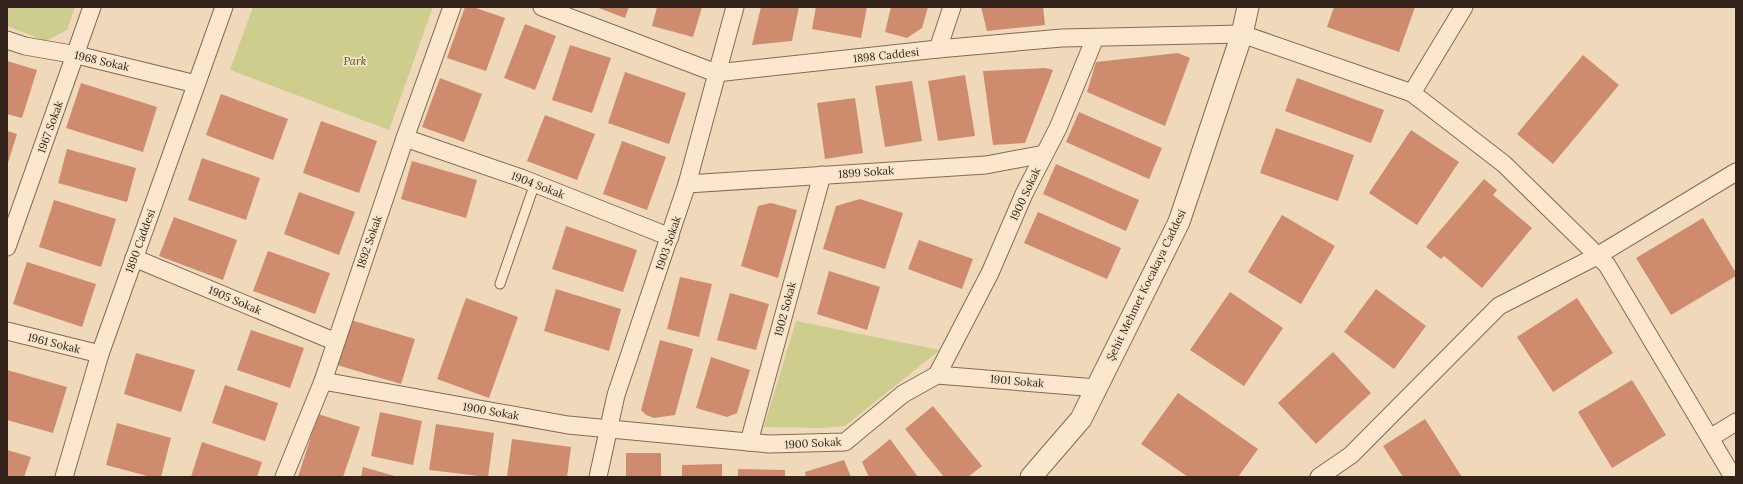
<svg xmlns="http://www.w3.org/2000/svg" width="1743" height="484" viewBox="0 0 1743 484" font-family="Lora,serif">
<rect width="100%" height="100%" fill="#efd9ba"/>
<!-- green -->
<g fill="#cdcd8e">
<path d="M 7,7 L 75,7 L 67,30 L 46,41 L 7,26 Z"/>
<path d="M 253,7 L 433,7 L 389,130 L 230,70 Z"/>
<path d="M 796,321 L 940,350 L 845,426 L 824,428 L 764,427 Z"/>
</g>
<!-- building -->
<g fill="#cf8b6e">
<path d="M 465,7 L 473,7 L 505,18 L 486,71 L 447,58 Z"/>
<path d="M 596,7 L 629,7 L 625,18 Z"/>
<path d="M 657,7 L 702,7 L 693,37 L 652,26 Z"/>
<path d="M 761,7 L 799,7 L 792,41 L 752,45 Z"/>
<path d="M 816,7 L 867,7 L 861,38 L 812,29 Z"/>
<path d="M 891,7 L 928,7 L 922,28 L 907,38 L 885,32 Z"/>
<path d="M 981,7 L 1043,7 L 1045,25 L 987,31 Z"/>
<path d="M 1334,7 L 1415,7 L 1399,52 L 1327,27 Z"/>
<path d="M 525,24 L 556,36 L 535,90 L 504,78 Z"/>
<path d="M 570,45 L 611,58 L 592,113 L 552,100 Z"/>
<path d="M 1178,53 L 1190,58 L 1165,126 L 1087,92 L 1096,62 Z"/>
<path d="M 1583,55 L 1619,85 L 1553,164 L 1517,134 Z"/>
<path d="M 7,61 L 37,70 L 22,118 L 7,114 Z"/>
<path d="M 1045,68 L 1053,70 L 1025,143 L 993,145 L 983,71 Z"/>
<path d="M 625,72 L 686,93 L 669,144 L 608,123 Z"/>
<path d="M 965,75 L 975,136 L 938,141 L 928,81 Z"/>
<path d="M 440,78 L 482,94 L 464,142 L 422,127 Z"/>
<path d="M 1297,78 L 1384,110 L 1371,143 L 1285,111 Z"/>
<path d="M 912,81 L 922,141 L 885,147 L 875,86 Z"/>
<path d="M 81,83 L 157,107 L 143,152 L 66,128 Z"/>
<path d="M 221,94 L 288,119 L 273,160 L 206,135 Z"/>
<path d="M 855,98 L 863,153 L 825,159 L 817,103 Z"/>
<path d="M 1079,112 L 1162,148 L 1149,179 L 1066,142 Z"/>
<path d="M 545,115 L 595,134 L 577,180 L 527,161 Z"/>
<path d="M 321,121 L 377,141 L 359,193 L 303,173 Z"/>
<path d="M 1276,128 L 1354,155 L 1338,201 L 1260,173 Z"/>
<path d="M 1411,130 L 1459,162 L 1417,225 L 1369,193 Z"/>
<path d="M 7,131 L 17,134 L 7,166 Z"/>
<path d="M 622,141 L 666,157 L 647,210 L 603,194 Z"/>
<path d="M 67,149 L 136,168 L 127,202 L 58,183 Z"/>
<path d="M 202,158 L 260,178 L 246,220 L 188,200 Z"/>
<path d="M 412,161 L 477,180 L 466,218 L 401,199 Z"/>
<path d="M 1056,164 L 1139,200 L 1126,231 L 1043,194 Z"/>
<path d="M 1484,179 L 1497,190 L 1493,195 L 1532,228 L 1482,288 L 1444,256 L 1441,259 L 1426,247 Z"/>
<path d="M 299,192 L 355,212 L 339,255 L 284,234 Z"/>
<path d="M 860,199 L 903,213 L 885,269 L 823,249 L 836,206 Z"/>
<path d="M 54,200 L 116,219 L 101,267 L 39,247 Z"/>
<path d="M 771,203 L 797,210 L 778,278 L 741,266 L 758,206 Z"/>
<path d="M 1038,212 L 1121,248 L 1107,279 L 1024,243 Z"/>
<path d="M 1282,215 L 1335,246 L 1301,304 L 1248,272 Z"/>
<path d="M 174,217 L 237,240 L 223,280 L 159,256 Z"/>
<path d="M 1703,218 L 1736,273 L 1736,276 L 1671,315 L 1636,258 Z"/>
<path d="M 566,226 L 637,250 L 623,292 L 552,269 Z"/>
<path d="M 919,240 L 973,259 L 962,289 L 908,269 Z"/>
<path d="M 268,251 L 330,273 L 315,314 L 253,291 Z"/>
<path d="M 27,262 L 96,284 L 82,327 L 13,304 Z"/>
<path d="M 829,271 L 880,287 L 867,330 L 817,314 Z"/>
<path d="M 680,277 L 712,284 L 699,337 L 667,329 Z"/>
<path d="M 556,289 L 621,309 L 609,351 L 544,331 Z"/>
<path d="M 1376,289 L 1426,326 L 1394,369 L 1344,332 Z"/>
<path d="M 1230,292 L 1283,328 L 1244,386 L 1190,350 Z"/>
<path d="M 730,293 L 769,304 L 756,350 L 717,340 Z"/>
<path d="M 466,298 L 518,317 L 489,398 L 437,379 Z"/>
<path d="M 1577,298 L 1613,353 L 1553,392 L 1517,337 Z"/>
<path d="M 351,320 L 415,339 L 401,384 L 337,365 Z"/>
<path d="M 251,330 L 304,348 L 290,388 L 237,370 Z"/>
<path d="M 660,340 L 693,349 L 675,415 L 654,418 L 646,415 L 641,410 Z"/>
<path d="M 1333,352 L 1371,393 L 1316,444 L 1278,403 Z"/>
<path d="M 136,353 L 195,370 L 181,412 L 124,394 Z"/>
<path d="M 711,357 L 750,370 L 737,413 L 727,417 L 696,408 Z"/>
<path d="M 7,370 L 67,387 L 53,433 L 7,420 Z"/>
<path d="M 1632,380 L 1666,435 L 1612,468 L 1578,412 Z"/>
<path d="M 225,385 L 278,403 L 265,441 L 212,423 Z"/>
<path d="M 1178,393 L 1258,449 L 1238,477 L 1188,477 L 1141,444 Z"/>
<path d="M 933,406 L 982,466 L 968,477 L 944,477 L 905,429 Z"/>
<path d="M 380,412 L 422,421 L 413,465 L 371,456 Z"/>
<path d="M 318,414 L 360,427 L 343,477 L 298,477 Z"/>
<path d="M 1425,419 L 1462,477 L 1403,477 L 1383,446 Z"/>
<path d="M 117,423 L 171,438 L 161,477 L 151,477 L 106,465 Z"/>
<path d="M 436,424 L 494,433 L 488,477 L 429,470 Z"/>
<path d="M 512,439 L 571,447 L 567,477 L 507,477 Z"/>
<path d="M 890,439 L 918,477 L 869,477 L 862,462 Z"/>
<path d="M 202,442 L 262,462 L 257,477 L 191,477 Z"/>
<path d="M 7,450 L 31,457 L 24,477 L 7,477 Z"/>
<rect x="626" y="453" width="35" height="24"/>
<path d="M 844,460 L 851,477 L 806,477 L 805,472 Z"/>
<path d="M 722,464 L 722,477 L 682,477 L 682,465 Z"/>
<path d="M 363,467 L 398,477 L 361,477 Z"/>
<path d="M 738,469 L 785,470 L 785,477 L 738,477 Z"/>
</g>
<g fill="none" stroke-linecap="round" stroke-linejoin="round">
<!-- service casing -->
<g stroke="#866954" stroke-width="11">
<path id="service" d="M 500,284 L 535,183"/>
</g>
<!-- minor casing -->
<g stroke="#866954" stroke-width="19">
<g id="minor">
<path d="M 542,7 L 716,73 L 938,49 L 1062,38 L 1242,34 L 1412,93 L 1504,164 L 1607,265 L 1733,477"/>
<path d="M 7,40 L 25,46 L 77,55 L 196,84"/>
<path d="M 938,49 L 952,7"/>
<path d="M 1412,93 L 1464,7"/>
<path d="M 405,138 L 521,178 L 670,237"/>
<path d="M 687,184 L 986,165 L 1044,154"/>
<path d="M 7,247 L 92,7"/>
<path d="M 134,258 L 336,342"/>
<path d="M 7,331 L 100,354"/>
<path d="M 937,375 L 1097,388"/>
<path d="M 323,381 L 568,425 L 769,444 L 845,442 L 903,394 L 937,375 L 990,273 L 1024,194 L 1058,128 L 1095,38"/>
<path d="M 1710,438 L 1736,422"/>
<path d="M 749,442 L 822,175"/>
<path d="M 64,477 L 100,354 L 224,7"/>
<path d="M 284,477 L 323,381 L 405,138 L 452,7"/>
<path d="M 598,477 L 616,395 L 687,184 L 735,7"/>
<path d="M 1319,477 L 1351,455 L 1499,306 L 1597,256 L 1736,172"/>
</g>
</g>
<!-- tertiary casing -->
<g stroke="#866954" stroke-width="23">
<path id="tertiary" d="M 1031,477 L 1081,419 L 1179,222 L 1242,34 L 1248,7"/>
</g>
<!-- service -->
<use href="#service" stroke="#fae7cd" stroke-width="9"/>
<!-- minor -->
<use href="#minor" stroke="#fae7cd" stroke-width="17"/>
<!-- tertiary -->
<use href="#tertiary" stroke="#fae7cd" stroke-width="21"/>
</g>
<g text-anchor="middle" stroke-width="3.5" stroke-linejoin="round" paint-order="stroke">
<!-- street labels -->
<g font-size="11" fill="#34231a" stroke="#f6e4ca">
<text transform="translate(886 55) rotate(-6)" y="4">1898 Caddesi</text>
<text transform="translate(102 61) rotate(13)" y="4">1968 Sokak</text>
<text transform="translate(50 127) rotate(-70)" y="4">1967 Sokak</text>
<text transform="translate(866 172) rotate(-4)" y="4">1899 Sokak</text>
<text transform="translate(538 185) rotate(21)" y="4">1904 Sokak</text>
<text transform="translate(1025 194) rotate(-65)" y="4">1900 Sokak</text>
<text transform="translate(140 241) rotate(-70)" y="4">1890 Caddesi</text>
<text transform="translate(369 242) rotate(-71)" y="4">1892 Sokak</text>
<text transform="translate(668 243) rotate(-71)" y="4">1903 Sokak</text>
<text transform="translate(1146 285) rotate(-64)" y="4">Şehit Mehmet Kocakaya Caddesi</text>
<text transform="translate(235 300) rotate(23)" y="4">1905 Sokak</text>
<text transform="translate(785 309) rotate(-75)" y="4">1902 Sokak</text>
<text transform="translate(54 343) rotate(14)" y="4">1961 Sokak</text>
<text transform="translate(1017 381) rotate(5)" y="4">1901 Sokak</text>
<text transform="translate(491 411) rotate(10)" y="4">1900 Sokak</text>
<text transform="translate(813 443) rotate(-3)" y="4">1900 Sokak</text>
</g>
<!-- park labels -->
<g font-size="11" font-style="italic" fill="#4b511f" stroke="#f6e4ca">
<text x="355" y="65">Park</text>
</g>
</g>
<!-- border -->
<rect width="1743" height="484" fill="none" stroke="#34231a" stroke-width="16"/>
</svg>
